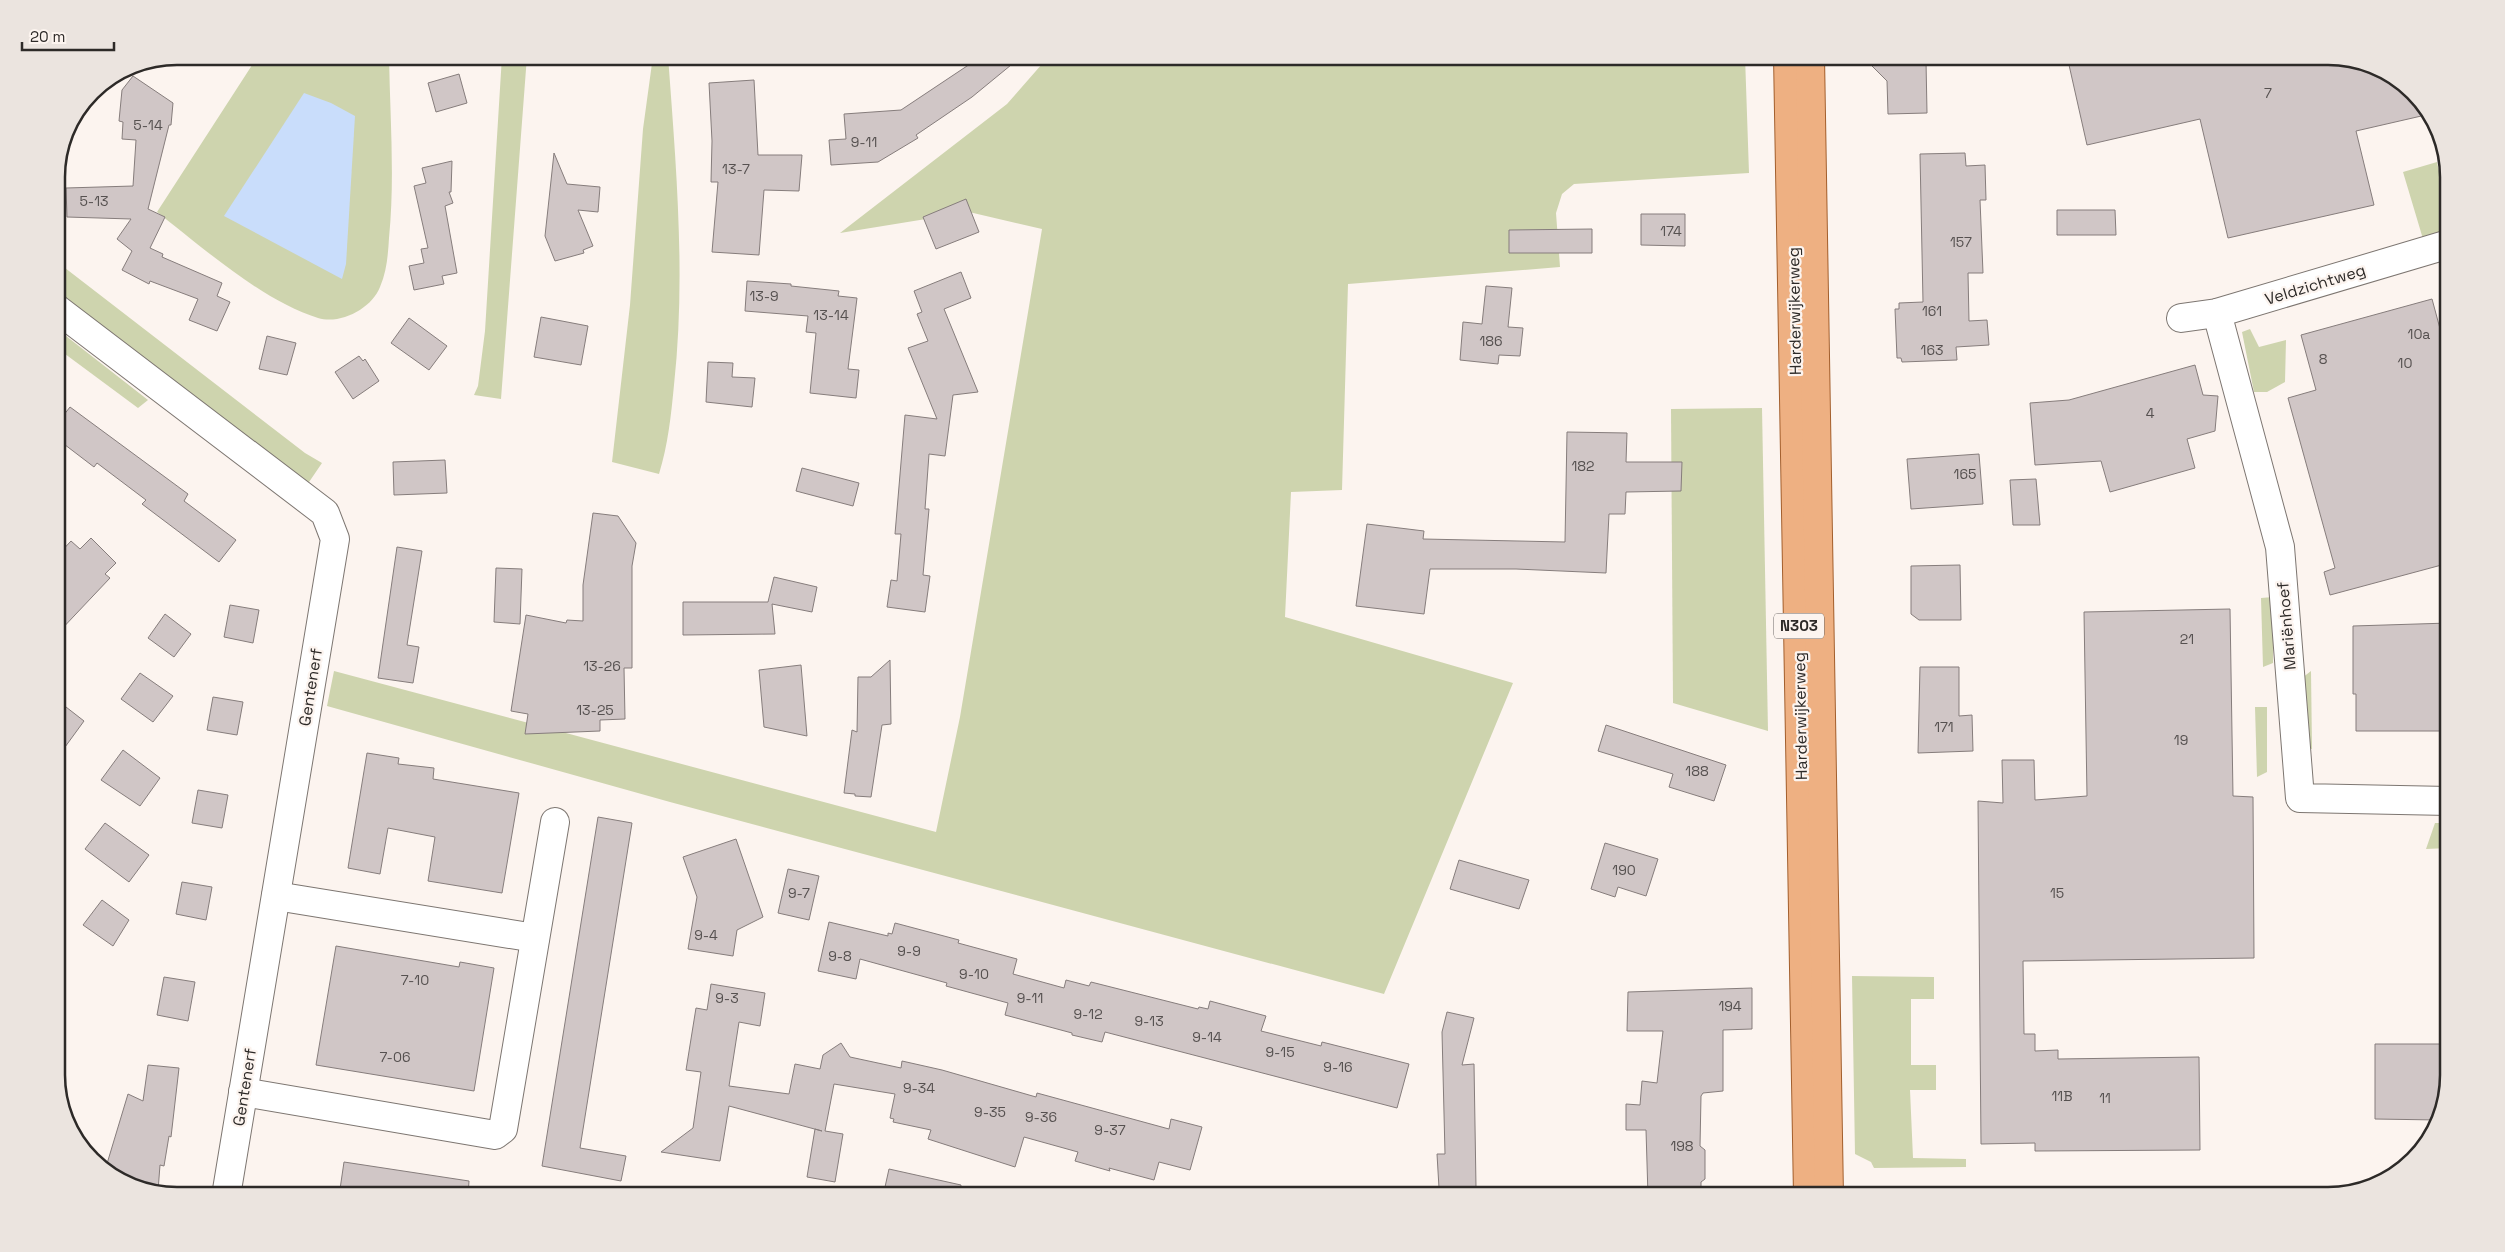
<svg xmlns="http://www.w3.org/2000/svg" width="2505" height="1252" viewBox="0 0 2505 1252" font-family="'Space Grotesk',sans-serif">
<rect width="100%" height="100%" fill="#fcf4ef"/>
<!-- green -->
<g fill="#ced4ae">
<path d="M 258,56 L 389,56 C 390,117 395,178 389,238 C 388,254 387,271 380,287 C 372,308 341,325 318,318 C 264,302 202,247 157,212 Z"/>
<path d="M 502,56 L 527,56 L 501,399 L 474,395 L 478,386 L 485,331 Z"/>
<path d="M 653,56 L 668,56 C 676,165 686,276 674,385 C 671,416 668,445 659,474 L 612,462 L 630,305 L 643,129 Z"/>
<path d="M 1049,56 L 1745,56 L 1749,173 L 1574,184 L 1562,194 L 1556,213 L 1560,267 L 1348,284 L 1342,490 L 1291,492 L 1285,617 L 1513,683 L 1384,994 L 670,802 L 327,706 L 334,671 L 936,832 L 960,717 L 1042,229 L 969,212 L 840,233 L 1007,104 Z"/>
<path d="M 2437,162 L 2443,191 L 2449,190 L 2449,232 L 2423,239 L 2403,172 Z"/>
<path d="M 56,261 L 305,453 L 322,463 L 307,485 L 57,296 Z"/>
<path d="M 57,329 L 148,400 L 138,408 L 57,348 Z"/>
<path d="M 2250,329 L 2259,347 L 2286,340 L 2285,382 L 2267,392 L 2254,392 L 2242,332 Z"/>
<path d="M 1762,408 L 1768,731 L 1673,703 L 1671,409 Z"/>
<path d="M 2273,597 L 2273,663 L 2263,667 L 2261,598 Z"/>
<path d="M 2311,671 L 2312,749 L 2303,748 L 2302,678 Z"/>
<path d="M 2255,707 L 2267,707 L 2267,772 L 2257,777 Z"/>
<path d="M 2435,823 L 2449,823 L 2449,848 L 2426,849 Z"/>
<path d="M 1852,976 L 1934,977 L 1934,999 L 1911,999 L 1911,1065 L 1936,1065 L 1936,1090 L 1910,1090 L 1913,1158 L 1966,1159 L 1966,1167 L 1874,1168 L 1871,1162 L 1855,1154 Z"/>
<path d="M 1889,1188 L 1990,1190 L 1990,1196 L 1876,1196 Z"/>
<path d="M 2063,1192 L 2114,1192 L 2119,1196 L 2063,1196 Z"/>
</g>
<!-- water -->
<path fill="#c9ddfb" d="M 304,93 L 331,103 L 355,116 L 346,264 L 342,279 L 224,216 Z"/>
<!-- building -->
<g fill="#d0c6c6" stroke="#867d7c">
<path d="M 982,56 L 1022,56 L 972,97 L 916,135 L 918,138 L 878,162 L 831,165 L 829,140 L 846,139 L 844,114 L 901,110 Z"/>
<path d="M 2067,56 L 2328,56 L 2381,69 L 2429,110 L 2430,114 L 2356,131 L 2374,205 L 2228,238 L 2200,119 L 2087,145 Z"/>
<path d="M 1926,61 L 1927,113 L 1888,114 L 1887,81 L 1868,62 Z"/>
<path d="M 459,74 L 467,103 L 436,112 L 428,83 Z"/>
<path d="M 133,76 L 173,103 L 171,125 L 169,125 L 148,209 L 165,217 L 150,248 L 163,254 L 162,257 L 222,283 L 217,296 L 230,302 L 217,331 L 189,320 L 198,299 L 150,281 L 149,284 L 122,270 L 132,251 L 117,239 L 131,219 L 67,217 L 66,188 L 133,186 L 136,140 L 122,139 L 123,122 L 119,121 L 122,90 Z"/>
<path d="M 754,80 L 758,155 L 802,155 L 799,191 L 764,190 L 759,255 L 712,252 L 718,182 L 711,182 L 712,141 L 709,83 Z"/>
<path d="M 554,153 L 567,184 L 600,187 L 598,212 L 578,210 L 593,246 L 583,250 L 584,253 L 555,261 L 545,236 Z"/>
<path d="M 1965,153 L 1966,166 L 1985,165 L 1986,200 L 1980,200 L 1983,273 L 1968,273 L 1969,321 L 1987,320 L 1989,345 L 1956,347 L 1957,360 L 1902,362 L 1901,358 L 1897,358 L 1895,309 L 1899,309 L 1899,303 L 1923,302 L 1920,154 Z"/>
<path d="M 452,161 L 451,192 L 449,192 L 453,203 L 445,206 L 457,273 L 442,276 L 444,284 L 414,290 L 409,266 L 424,263 L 421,249 L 428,248 L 414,186 L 426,183 L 422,168 Z"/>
<path d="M 966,199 L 979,232 L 936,249 L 923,217 Z"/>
<path d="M 2057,210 L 2115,210 L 2116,235 L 2057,235 Z"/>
<path d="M 1641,214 L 1685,214 L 1685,246 L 1641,245 Z"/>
<path d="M 1592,229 L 1592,253 L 1509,253 L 1509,230 Z"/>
<path d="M 961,272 L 971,298 L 944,309 L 978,392 L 953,395 L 945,456 L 929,454 L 925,509 L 929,509 L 923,575 L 930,576 L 925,612 L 887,607 L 891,580 L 897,581 L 901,534 L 895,534 L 905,415 L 937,419 L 908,348 L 928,341 L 917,314 L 922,312 L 914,291 Z"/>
<path d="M 747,281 L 791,284 L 791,286 L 839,291 L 838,296 L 857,298 L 848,369 L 859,370 L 856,398 L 810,393 L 816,333 L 806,332 L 808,316 L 745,311 Z"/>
<path d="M 1486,286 L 1512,288 L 1508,327 L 1523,328 L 1520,356 L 1499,355 L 1498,364 L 1460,360 L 1463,322 L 1482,324 Z"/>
<path d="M 2432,299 L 2449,362 L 2449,563 L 2330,595 L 2324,572 L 2335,568 L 2288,398 L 2316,390 L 2301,335 Z"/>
<path d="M 541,317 L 588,326 L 581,365 L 534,357 Z"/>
<path d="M 409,318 L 447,346 L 429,370 L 391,343 Z"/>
<path d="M 267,336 L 296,343 L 287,375 L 259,369 Z"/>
<path d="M 359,356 L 363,361 L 365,359 L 379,381 L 353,399 L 335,372 Z"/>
<path d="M 708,362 L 733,363 L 732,377 L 755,378 L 752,407 L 706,402 Z"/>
<path d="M 2195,365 L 2203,395 L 2218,396 L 2215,431 L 2187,439 L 2195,468 L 2110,492 L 2101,461 L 2035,465 L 2030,403 L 2069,400 Z"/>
<path d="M 70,407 L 188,494 L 184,501 L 236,540 L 219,562 L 142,504 L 146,500 L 97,463 L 94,467 L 56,438 L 56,425 Z"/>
<path d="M 1567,432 L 1627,433 L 1626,462 L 1682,462 L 1681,491 L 1626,492 L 1625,514 L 1609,514 L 1606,573 L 1516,569 L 1430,569 L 1424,614 L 1356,606 L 1367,524 L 1424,531 L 1423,539 L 1565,542 Z"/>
<path d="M 1979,454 L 1983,504 L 1911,509 L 1907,459 Z"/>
<path d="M 445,460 L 447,493 L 394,495 L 393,462 Z"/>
<path d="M 802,468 L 859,483 L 853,506 L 796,491 Z"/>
<path d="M 2036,479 L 2040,525 L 2013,525 L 2010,480 Z"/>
<path d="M 593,513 L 618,516 L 636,543 L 632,566 L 632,668 L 624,668 L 625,719 L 600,720 L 600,731 L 525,734 L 528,714 L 511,711 L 526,615 L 566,623 L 567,620 L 583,621 L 583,585 Z"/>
<path d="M 91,538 L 116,563 L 105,574 L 110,578 L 57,634 L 57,556 L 71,541 L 80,549 Z"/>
<path d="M 397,547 L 422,551 L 407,645 L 419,647 L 413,683 L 378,678 Z"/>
<path d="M 1960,565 L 1961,620 L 1919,620 L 1911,614 L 1911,566 Z"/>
<path d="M 496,568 L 522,569 L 520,624 L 494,622 Z"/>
<path d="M 774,577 L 817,587 L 812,612 L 772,604 L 775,634 L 683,635 L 683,602 L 768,602 Z"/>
<path d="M 230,605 L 259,610 L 253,643 L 224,637 Z"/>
<path d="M 2230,609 L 2233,796 L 2253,797 L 2254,958 L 2023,961 L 2024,1034 L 2035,1034 L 2035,1051 L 2058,1050 L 2058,1059 L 2199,1057 L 2200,1150 L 2035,1151 L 2035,1143 L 1981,1144 L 1978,801 L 2003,803 L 2002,760 L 2034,760 L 2035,800 L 2087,796 L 2084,612 Z"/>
<path d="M 165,614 L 191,634 L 174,657 L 148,638 Z"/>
<path d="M 2449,623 L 2449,731 L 2356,731 L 2356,694 L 2353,694 L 2353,626 Z"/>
<path d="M 890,660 L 891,724 L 882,725 L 871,797 L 855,796 L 855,794 L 844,793 L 852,730 L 857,732 L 858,677 L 871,677 Z"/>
<path d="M 801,665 L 807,736 L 764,727 L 759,670 Z"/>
<path d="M 1920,667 L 1959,667 L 1959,716 L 1972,715 L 1973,751 L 1918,753 Z"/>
<path d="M 140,673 L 173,696 L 153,722 L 121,699 Z"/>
<path d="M 213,697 L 243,702 L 237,735 L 207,730 Z"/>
<path d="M 57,700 L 84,721 L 57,758 Z"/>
<path d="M 1606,725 L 1726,765 L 1714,801 L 1669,787 L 1673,774 L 1598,751 Z"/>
<path d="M 123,750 L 160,778 L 140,806 L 101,780 Z"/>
<path d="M 367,753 L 399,758 L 398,764 L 434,768 L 433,779 L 519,793 L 502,893 L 428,881 L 435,837 L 388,828 L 380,874 L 348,868 Z"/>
<path d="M 198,790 L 228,795 L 222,828 L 192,823 Z"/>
<path d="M 598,817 L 632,823 L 580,1148 L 626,1156 L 621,1181 L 542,1166 Z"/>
<path d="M 105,823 L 149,855 L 129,882 L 85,849 Z"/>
<path d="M 736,839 L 763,917 L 737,930 L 733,956 L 688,949 L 697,897 L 683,857 Z"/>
<path d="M 1605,843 L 1658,859 L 1646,896 L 1618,887 L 1615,897 L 1591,889 Z"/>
<path d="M 1459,860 L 1529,880 L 1519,909 L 1450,889 Z"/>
<path d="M 788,869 L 819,876 L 809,920 L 778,913 Z"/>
<path d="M 182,882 L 212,887 L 206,920 L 176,914 Z"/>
<path d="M 102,900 L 129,920 L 113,946 L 83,925 Z"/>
<path d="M 829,922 L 888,936 L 888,933 L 892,934 L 895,923 L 959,940 L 958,943 L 1017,959 L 1013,974 L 1064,988 L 1066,980 L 1089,986 L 1091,982 L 1198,1009 L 1199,1007 L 1208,1009 L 1210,1001 L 1266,1016 L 1261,1031 L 1321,1046 L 1322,1042 L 1409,1064 L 1397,1108 L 1105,1032 L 1102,1042 L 1072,1035 L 1072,1033 L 1005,1015 L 1008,1003 L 946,986 L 947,983 L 860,959 L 856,979 L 818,971 Z"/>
<path d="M 336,946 L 459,967 L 460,962 L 494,968 L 474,1091 L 316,1065 Z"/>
<path d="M 164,977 L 195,982 L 188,1021 L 157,1015 Z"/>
<path d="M 711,984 L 765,993 L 760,1026 L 739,1022 L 729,1086 L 789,1094 L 795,1064 L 820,1069 L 823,1055 L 841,1043 L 850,1057 L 901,1068 L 902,1061 L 942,1070 L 1036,1097 L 1037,1093 L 1169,1129 L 1171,1119 L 1202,1127 L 1190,1170 L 1159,1162 L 1154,1180 L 1109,1168 L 1110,1171 L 1075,1161 L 1078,1152 L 1024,1137 L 1015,1167 L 928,1139 L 931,1130 L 893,1122 L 894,1119 L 890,1118 L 895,1094 L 834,1084 L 825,1131 L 843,1134 L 835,1182 L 807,1177 L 815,1129 L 822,1131 L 729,1106 L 720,1161 L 661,1152 L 693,1128 L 701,1072 L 686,1070 L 696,1008 L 707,1010 Z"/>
<path d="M 1752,988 L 1752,1029 L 1723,1030 L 1723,1091 L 1703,1093 L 1701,1096 L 1700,1146 L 1705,1150 L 1705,1179 L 1701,1182 L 1701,1195 L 1648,1196 L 1646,1130 L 1626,1130 L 1626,1104 L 1640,1105 L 1642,1081 L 1657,1083 L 1663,1031 L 1627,1031 L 1628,992 Z"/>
<path d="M 1447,1012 L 1474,1018 L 1462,1065 L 1474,1064 L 1476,1187 L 1439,1188 L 1437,1154 L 1445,1154 L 1442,1032 Z"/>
<path d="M 2375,1044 L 2449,1044 L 2449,1075 L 2438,1120 L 2375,1119 Z"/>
<path d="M 148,1065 L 179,1068 L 171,1137 L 169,1136 L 164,1166 L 160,1165 L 158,1191 L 124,1183 L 106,1167 L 128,1094 L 143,1101 Z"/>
<path d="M 344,1162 L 469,1181 L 468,1196 L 339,1196 Z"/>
<path d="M 889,1169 L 961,1185 L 960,1196 L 883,1196 Z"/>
</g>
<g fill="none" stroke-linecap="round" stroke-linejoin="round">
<!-- street casing -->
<g stroke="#7d7671" stroke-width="30">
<g id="street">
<path d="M 57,309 L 325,513 L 335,539 L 226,1196"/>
<path d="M 2217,313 L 2280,547 L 2300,798 L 2449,801"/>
<path d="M 2181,318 L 2217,313 L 2449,244"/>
<path d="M 276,896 L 535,938"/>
<path d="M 243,1092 L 495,1135 L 503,1129 L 555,822"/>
</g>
</g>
<!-- primary casing -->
<g stroke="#a35f2d" stroke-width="30">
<g id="primary">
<path d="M 1788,56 L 1808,1196"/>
<path d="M 1810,56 L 1829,1196"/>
</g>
</g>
<!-- street -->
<use href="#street" stroke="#fff" stroke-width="28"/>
<!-- primary -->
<use href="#primary" stroke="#eeb082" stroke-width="28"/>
</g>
<g text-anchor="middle" stroke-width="4.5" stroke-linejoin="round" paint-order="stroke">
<!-- number labels -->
<g font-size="14" fill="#565150">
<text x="2268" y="98">7</text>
<text x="148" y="130">5-14</text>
<text x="864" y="147">9-11</text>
<text x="736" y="174">13-7</text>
<text x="94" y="206">5-13</text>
<text x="1671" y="236">174</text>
<text x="1961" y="247">157</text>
<text x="764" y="301">13-9</text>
<text x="1932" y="316">161</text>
<text x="831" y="320">13-14</text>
<text x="2419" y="339">10a</text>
<text x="1491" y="346">186</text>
<text x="1932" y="355">163</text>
<text x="2323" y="364">8</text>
<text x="2405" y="368">10</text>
<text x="2150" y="418">4</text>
<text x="1583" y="471">182</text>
<text x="1965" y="479">165</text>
<text x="2187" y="644">21</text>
<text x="602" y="671">13-26</text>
<text x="595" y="715">13-25</text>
<text x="1944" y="732">171</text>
<text x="2181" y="745">19</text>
<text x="1697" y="776">188</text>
<text x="1624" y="875">190</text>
<text x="799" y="898">9-7</text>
<text x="2057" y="898">15</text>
<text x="706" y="940">9-4</text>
<text x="909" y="956">9-9</text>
<text x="840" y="961">9-8</text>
<text x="974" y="979">9-10</text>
<text x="415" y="985">7-10</text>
<text x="727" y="1003">9-3</text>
<text x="1030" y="1003">9-11</text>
<text x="1730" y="1011">194</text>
<text x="1088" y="1019">9-12</text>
<text x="1149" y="1026">9-13</text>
<text x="1207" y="1042">9-14</text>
<text x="1280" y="1057">9-15</text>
<text x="395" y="1062">7-06</text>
<text x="1338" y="1072">9-16</text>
<text x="919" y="1093">9-34</text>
<text x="2062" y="1101">11B</text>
<text x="2105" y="1103">11</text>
<text x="990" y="1117">9-35</text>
<text x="1041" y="1122">9-36</text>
<text x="1110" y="1135">9-37</text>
<text x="1682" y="1151">198</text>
</g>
<!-- shield labels -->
<rect fill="#fcf4ef" stroke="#6b6764" stroke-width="1" x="1774" y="613.5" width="50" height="25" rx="4"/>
<g font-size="15" font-weight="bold" fill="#2d2a28">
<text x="1799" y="631">N303</text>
</g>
<!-- street labels -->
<g font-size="16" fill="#2d2a28" stroke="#fcf4ef">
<text transform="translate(2315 284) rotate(-17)" y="6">Veldzichtweg</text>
<text transform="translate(1794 311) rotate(-91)" y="6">Harderwijkerweg</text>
<text transform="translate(2286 626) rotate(-95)" y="6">Mariënhoef</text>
<text transform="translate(310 687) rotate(-81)" y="6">Gentenerf</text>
<text transform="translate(1800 716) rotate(-91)" y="6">Harderwijkerweg</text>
<text transform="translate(244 1087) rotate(-81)" y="6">Gentenerf</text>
</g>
</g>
<!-- crop -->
<path d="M0 0H2505V1252H0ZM177 65H2328A112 112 0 0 1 2440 177V1075A112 112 0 0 1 2328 1187H177A112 112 0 0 1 65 1075V177A112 112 0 0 1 177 65Z" fill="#ebe4df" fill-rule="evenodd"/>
<path fill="none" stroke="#2d2a28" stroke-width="2.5" d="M177 65H2328A112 112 0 0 1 2440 177V1075A112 112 0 0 1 2328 1187H177A112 112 0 0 1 65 1075V177A112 112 0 0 1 177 65Z"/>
<!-- scale -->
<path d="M22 42v8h92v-8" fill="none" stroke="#2d2a28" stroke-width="2.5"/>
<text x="30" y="42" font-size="15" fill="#2d2a28" stroke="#fcf4ef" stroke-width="4" paint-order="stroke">20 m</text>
</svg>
